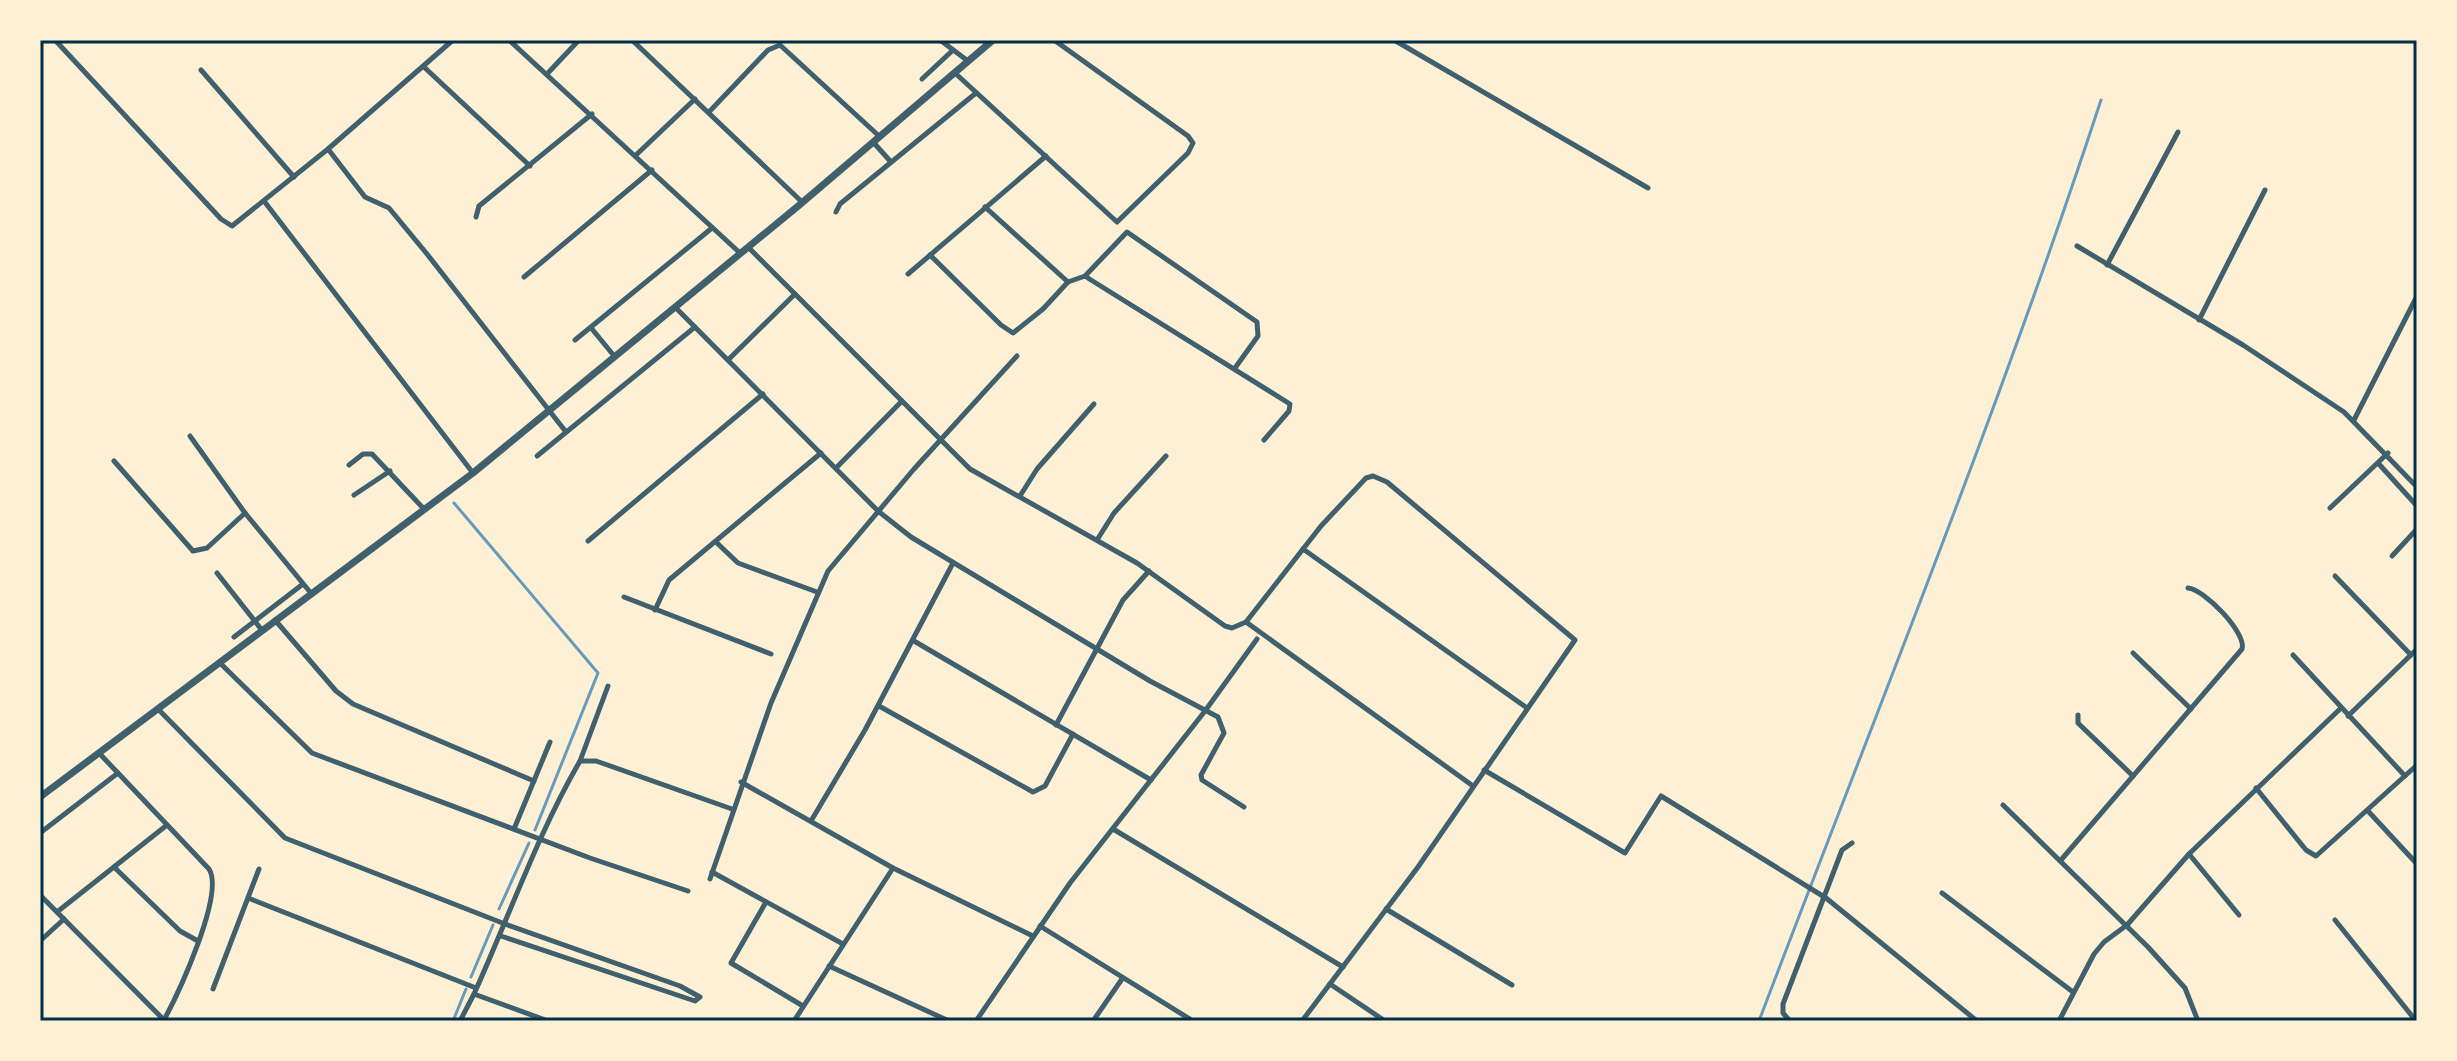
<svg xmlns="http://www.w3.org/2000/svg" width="2457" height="1061" viewBox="0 0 2457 1061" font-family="'DejaVu Sans',sans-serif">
<rect width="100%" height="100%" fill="#fdf0d5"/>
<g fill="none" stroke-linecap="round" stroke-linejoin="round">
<!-- stream -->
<g stroke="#669bbc" stroke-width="3">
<path d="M 454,503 L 598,673 L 535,830"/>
<path d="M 499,909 L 529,843"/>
<path d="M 471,977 L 493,925"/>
<path d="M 453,1021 L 466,989"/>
<path d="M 1759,1021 C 1875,715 1999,411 2101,100"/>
</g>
<!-- minor -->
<g stroke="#3f606c" stroke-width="5">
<path d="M 55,40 L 221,219 L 232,226 L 328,149 L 453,40"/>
<path d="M 509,40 L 740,253"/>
<path d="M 632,40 L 802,202"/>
<path d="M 940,40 L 968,61"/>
<path d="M 1394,40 L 1648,188"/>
<path d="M 424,67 L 530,166"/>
<path d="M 201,70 L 294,177"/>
<path d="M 955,73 L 1117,222 L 1188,153 L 1193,143 L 1188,136 L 1054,40"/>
<path d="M 547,74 L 579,40"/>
<path d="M 922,79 L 953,50"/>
<path d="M 709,112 L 768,50 L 780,45 L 879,136"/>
<path d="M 873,142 L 891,162"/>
<path d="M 328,149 L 365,197 L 389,208 L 427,254 L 566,432"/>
<path d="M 636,155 L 695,99"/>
<path d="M 264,201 L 473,473"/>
<path d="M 985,207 L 1068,282"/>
<path d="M 836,212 L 840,204 L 976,93"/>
<path d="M 476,217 L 479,206 L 592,114"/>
<path d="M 2077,246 L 2243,345 L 2344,412 L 2417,487"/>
<path d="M 748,247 L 970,469 L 1137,563 L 1225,626 L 1232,628 L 1246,622 L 1321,526 L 1366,478 L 1373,476 L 1387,482 L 1575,640 L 1418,867 L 1302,1021"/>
<path d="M 930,255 L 1001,325 L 1013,333 L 1043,309 L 1068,282"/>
<path d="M 2107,265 L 2178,132"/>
<path d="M 908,274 L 1046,156"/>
<path d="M 1085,276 L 1127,232 L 1257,322 L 1258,336 L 1235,368"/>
<path d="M 524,277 L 652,170"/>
<path d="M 1068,282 L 1085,276 L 1091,280 L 1290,404 L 1289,411 L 1264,440"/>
<path d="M 675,307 L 878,511 L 911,537 L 1150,681 L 1218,717 L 1224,733 L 1201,775 L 1202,780 L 1244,807"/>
<path d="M 2199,320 L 2265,190"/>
<path d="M 592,329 L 615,357"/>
<path d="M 575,340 L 712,228"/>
<path d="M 728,360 L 795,294"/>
<path d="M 2354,420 L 2417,296"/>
<path d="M 190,436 L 245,513 L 310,592"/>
<path d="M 537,456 L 695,327"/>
<path d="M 114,461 L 193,551 L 207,548 L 245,513"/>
<path d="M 2378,463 L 2417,506"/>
<path d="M 349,465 L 363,454 L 372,454 L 424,509"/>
<path d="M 836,468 L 902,401"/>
<path d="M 354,495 L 390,471"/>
<path d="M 1020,496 L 1037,469 L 1094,404"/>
<path d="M 2330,508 L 2388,453"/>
<path d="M 1097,540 L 1114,513 L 1166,456"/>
<path d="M 588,541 L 763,394"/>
<path d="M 716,542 L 738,563 L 817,592"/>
<path d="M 1303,549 L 1527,708"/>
<path d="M 2392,556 L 2417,529"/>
<path d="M 217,573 L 261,629"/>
<path d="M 2335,576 L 2411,655"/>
<path d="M 624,597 L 771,654"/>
<path d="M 655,610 L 669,580 L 821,453"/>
<path d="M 275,620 L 336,691 L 353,704 L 534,781"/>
<path d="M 1246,622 L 1473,786"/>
<path d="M 234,637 L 303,584"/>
<path d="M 914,641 L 1151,780"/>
<path d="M 2133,653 L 2191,709"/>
<path d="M 2293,655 L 2405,776"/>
<path d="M 219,662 L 312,753 L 590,858 L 688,891"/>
<path d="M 879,706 L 1033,792 L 1045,786 L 1073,734"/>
<path d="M 158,709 L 285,838 L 505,924 L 680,986 L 700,997 L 695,1001 L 501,936"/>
<path d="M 2078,715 L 2078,723 L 2133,776"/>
<path d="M 2348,716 L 2417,649"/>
<path d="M 1056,725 L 1123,600 L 1149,571"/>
<path d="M 99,753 L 209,869 C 225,894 178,994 164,1020"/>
<path d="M 580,761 L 608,686"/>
<path d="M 1484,770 L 1625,853 L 1661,796 L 1826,898 L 1977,1021"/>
<path d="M 741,782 L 893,868 L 1033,936"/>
<path d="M 2256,788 L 2306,850 L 2316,856 L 2417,765"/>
<path d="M 2003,805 L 2148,947 L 2185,988 L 2198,1021"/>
<path d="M 2368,811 L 2417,864"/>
<path d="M 811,821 L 865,730 L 953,563"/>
<path d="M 514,829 L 550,742"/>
<path d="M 1113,829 L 1343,967"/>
<path d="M 40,833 L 118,773"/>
<path d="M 2189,854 L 2239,915"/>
<path d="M 2061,860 L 2242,649 C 2247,633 2204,589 2188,588"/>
<path d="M 114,867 L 180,931 L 198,941"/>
<path d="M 712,872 L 843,944"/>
<path d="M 710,879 L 771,703 L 828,571 L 914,469 L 1017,356"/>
<path d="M 1942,893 L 2073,992"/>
<path d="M 40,895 L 165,1021"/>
<path d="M 248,898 L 476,988"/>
<path d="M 766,902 L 731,963 L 803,1006"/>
<path d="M 1386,909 L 1512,985"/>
<path d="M 57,912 L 167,825"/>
<path d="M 2335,920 L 2416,1021"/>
<path d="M 1040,926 L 1193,1021"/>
<path d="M 40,941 L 64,919"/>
<path d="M 829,966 L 949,1021"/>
<path d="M 1330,984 L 1385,1021"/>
<path d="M 213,989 L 259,869"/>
<path d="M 460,1021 L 474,994"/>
<path d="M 548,1021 L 474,994 C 509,917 537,835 580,761 L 596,761 L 732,809"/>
<path d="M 794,1021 L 893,868"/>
<path d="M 976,1021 L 1070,883 L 1205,711 L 1257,639"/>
<path d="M 1093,1021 L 1122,979"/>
<path d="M 1790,1021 L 1783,1013 L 1783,1004 L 1842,850 L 1852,843"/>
<path d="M 2059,1021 L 2094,954 L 2104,942 L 2127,925 L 2189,854 L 2341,708"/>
</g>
<!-- tertiary -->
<path stroke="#3f606c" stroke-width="7" d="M 40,797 L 473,473 L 797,207 L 993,40"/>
</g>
<!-- border -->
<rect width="2457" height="1061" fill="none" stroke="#fdf0d5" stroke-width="84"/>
<rect x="42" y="42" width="2373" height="977" fill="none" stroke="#003049" stroke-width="3"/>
</svg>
